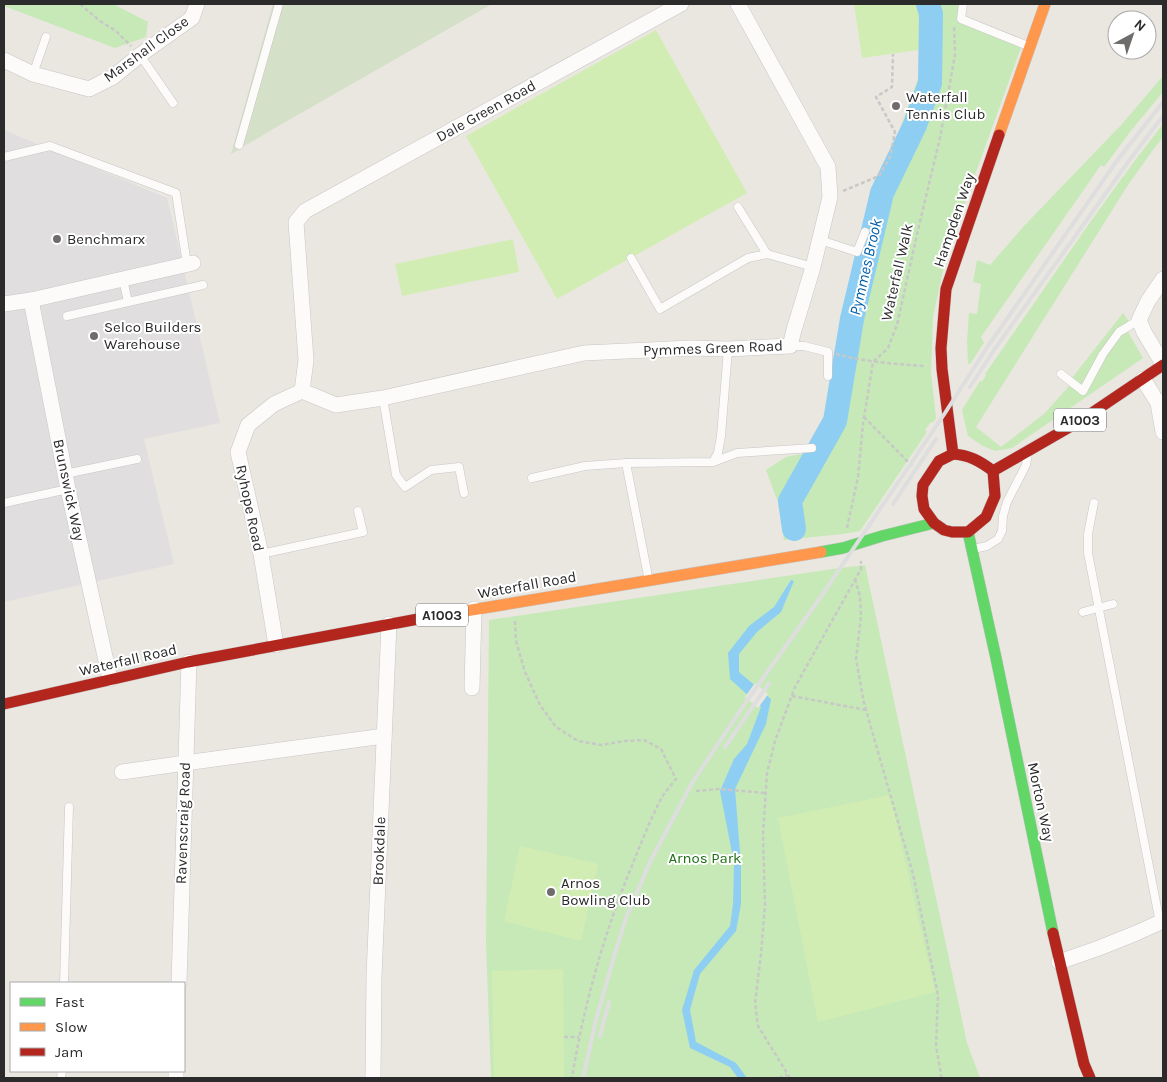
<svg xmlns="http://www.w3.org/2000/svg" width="1167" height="1082" viewBox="0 0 1167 1082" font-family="Karla,sans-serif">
<rect width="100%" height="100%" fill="#eae7e1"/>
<!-- industrial -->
<path fill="#e1dee0" d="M 4,130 L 167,198 L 220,423 L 144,439 L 174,564 L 4,602 Z"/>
<!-- green -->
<g fill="#c6e9b7">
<path d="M 4,4 L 113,4 L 148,22 L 146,37 L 115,48 L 4,6 Z"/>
<path d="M 923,4 L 960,4 L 958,21 L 1022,45 L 947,252 L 933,317 L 931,372 L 936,418 L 933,423 L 931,422 L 925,430 L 927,432 L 860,531 L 843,534 L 784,540 L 778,502 L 766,470 L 786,457 L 826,449 L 828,388 L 842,345 L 882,186 L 902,123 L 928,51 Z"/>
<path d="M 1163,76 L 1163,92 L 1130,132 L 1104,167 L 1101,165 L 981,337 L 984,343 L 970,364 L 968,363 L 967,342 L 969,313 L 977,314 L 981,284 L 973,282 L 977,260 L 990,265 L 1024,226 L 1122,124 Z"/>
<path d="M 1163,124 L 1163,137 L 1153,150 L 1128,185 L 976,427 L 1001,447 L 1044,414 L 1071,384 L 1084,394 L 1106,357 L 1122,334 L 1128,332 L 1143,358 L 1012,448 L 995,451 L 983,446 L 968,436 L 962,410 L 980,381 L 982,382 L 986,375 L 985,374 C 1044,290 1100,204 1163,124 Z"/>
<path d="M 1123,313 L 1130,323 L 1083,387 L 1072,378 Z"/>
<path d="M 865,565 L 967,1043 L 980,1078 L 491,1078 L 486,944 L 489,620 L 833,569 Z"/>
</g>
<!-- cemetery -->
<path fill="#d4e0c7" d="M 273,4 L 492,4 L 280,125 L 231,154 Z"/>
<!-- pitch -->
<g fill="#d2edb4">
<path d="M 854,4 L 919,4 L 925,49 L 862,58 Z"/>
<path d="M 656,30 L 747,193 L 557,299 L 466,136 Z"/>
<path d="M 513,239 L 519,272 L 402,296 L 395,264 Z"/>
<path d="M 890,795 L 935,992 L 818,1022 L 778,818 Z"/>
<path d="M 520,846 L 598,864 L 581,941 L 504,921 Z"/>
<path d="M 563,969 L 564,1078 L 494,1078 L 492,971 Z"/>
</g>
<!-- water -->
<path fill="#8ecef2" d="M 791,580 L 794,581 L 781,612 L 757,632 L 739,654 L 739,672 L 771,699 L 766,724 L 735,789 L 741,865 L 741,904 L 736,931 L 700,974 L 690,1010 L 696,1042 L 736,1063 L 747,1078 L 738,1078 L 730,1067 L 690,1048 L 682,1010 L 694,970 L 730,926 L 733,904 L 734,863 L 720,791 L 734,759 L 747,744 L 761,707 L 730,679 L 728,653 L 749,626 L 774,607 Z"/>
<!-- pier -->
<path fill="#eae7e1" d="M 755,683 L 768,694 L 764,700 L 758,708 L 745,697 Z"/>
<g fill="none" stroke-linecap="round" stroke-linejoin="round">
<!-- river -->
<path stroke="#8ecef2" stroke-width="24" d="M 794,529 L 790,501 L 835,421 L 852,319 L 882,193 L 915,125 L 930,83 L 931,14 L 928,4"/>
<!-- lane casing -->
<g stroke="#c7c6c6" stroke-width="9">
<g id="lane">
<path d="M 963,4 L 961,19 L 1028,46"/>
<path d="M 140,55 L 173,103"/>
<path d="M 33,74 L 46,37"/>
<path d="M 239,145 L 279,4"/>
<path d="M 4,157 L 50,146 L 176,193 L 187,264"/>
<path d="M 738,207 L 767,254"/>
<path d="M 820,240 L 857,252 L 865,232"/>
<path d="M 631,258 L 660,309 L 748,258 L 767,254 L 813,267"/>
<path d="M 123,279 L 128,302"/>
<path d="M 67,316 L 203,285"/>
<path d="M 790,346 L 804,346 L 828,352 L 828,376"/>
<path d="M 1061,374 L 1083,391 L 1103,354 L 1119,332 L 1139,320"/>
<path d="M 383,398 L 396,475 L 405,487 L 431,470 L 459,467 L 464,493"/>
<path d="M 713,462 L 737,453 L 812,448"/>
<path d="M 626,463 L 648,576"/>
<path d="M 65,474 L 137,459"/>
<path d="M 532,478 L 585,466 L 626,463 L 713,462 L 718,453 L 721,436 L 728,349"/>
<path d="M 4,503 L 68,489"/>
<path d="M 1094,503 L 1088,534 L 1088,553 L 1160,923"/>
<path d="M 973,549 L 987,546 L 998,539 L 1002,531 L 1003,516 L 1007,502 L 1026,465 L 1027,459"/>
<path d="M 261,554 L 363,532 L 358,511"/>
<path d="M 1083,612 L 1113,604"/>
<path d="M 64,983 L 69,807"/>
<path d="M 61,1078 L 62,1071"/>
</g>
</g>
<!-- street casing -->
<g stroke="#c7c6c6" stroke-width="16">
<g id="street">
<path d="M 4,60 L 33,74 L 89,89 L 113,77 L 140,55 L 192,18 L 197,4"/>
<path d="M 1163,279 L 1148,301 L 1139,320 L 1144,332 L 1163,364"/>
<path d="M 31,300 L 68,489 L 110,679"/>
<path d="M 4,304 L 31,300 L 193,263"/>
<path d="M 1143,379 L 1158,403 L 1163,432"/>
<path d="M 302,391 L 336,405 L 383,398 L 584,353 L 691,348 L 728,349 L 790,346 L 794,330 L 813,267 L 830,197 L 828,167 L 738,4"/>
<path d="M 276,645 L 261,554 L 238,452 L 248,425 L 274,404 L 302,391 L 306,360 L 296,222 L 305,211 L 681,4"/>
<path d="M 472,688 L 474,609"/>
<path d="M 122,772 L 185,763 L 384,736"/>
<path d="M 1059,962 L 1099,948 L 1134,934 L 1163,921"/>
<path d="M 179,983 L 189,662"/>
<path d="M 176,1078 L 176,1071"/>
<path d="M 373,1078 L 374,976 L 389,624"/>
</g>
</g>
<!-- fast casing -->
<g stroke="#c7c6c6" stroke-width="12">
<g id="fast">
<path d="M 968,532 L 996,658 L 1053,933"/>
<path d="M 821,552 L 843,548 L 882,536 L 934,523"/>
</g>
</g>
<!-- slow casing -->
<g stroke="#c7c6c6" stroke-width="12">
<g id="slow">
<path d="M 999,135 L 1045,4"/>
<path d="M 429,617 L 821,552"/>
</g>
</g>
<!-- jam casing -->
<g stroke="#c7c6c6" stroke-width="12">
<g id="jam">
<path d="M 953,454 L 942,369 L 941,348 L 946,289 L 999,135"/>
<path d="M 953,454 C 969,455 980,461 993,471 L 995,496 L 986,517 L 968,532 L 952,532 L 944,530 L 934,523 L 924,509 L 922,496 L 923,485 L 939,461 Z"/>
<path d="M 993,471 L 1080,421 L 1163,365"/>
<path d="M 4,704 L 188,662 L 429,617"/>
<path d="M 1053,933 L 1084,1064 L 1090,1078"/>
</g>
</g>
<!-- path -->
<g stroke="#c8c8c7" stroke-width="2.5" stroke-dasharray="4 2.5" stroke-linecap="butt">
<path d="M 80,4 L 100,21 L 116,31 L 131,46"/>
<path d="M 843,191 L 879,176 L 890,157 L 895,132 L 876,97 L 892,87 L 893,54"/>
<path d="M 836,354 C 865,362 895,364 925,366"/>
<path d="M 864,417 L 912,466"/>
<path d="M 847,528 L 858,477 L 863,424 L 873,362 L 888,348 L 897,325 L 918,230 L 940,138 L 955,55 L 954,25"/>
<path d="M 855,579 L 860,596 L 861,617 L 856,659 L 864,703 L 913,874 L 938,995 L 936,1046 L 941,1074 L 941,1078"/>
<path d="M 515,621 L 516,641 L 525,672 L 540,705 L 556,727 L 578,741 L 602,745 L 624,741 L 644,740 L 661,749 L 676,779 C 671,785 666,791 662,797 C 651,818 642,841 633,863 C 604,933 584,1004 572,1078"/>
<path d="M 792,696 L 866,710"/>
<path d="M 696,791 L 719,789 L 765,793"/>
<path d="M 564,1037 L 579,1037"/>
<path d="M 779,1078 L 787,1075"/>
<path d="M 790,1078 L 758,1026 L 755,1003 L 761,954 L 765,905 L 763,835 L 767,773 L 775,741 L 795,687 L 861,569 L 861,561"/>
</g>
<!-- lane -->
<use href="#lane" stroke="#fcfbfa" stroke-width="8"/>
<!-- street -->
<use href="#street" stroke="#fcfbfa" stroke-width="15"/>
<!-- fast -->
<use href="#fast" stroke="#63d668" stroke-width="11"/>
<!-- slow -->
<use href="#slow" stroke="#ff974d" stroke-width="11"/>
<!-- jam -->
<use href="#jam" stroke="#b3261e" stroke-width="11"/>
<!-- rail -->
<g stroke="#dededf" stroke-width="4">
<path d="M 970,387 L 994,350 L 1131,158 L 1163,116"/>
<path d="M 893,504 L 936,439"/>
<path d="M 725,747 L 769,683"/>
<path d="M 600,1036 L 609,1002"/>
<path d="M 583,1078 L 596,1020 L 613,960 L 626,918 L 650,862 L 692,783 L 746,702 L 820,598 L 945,413 L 988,346 L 1116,162 L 1163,102"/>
</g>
</g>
<!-- markers -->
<g fill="#6e6d6b" stroke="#fff" stroke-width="2">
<circle cx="896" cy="106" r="5"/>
<circle cx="57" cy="239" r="5"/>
<circle cx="94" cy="336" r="5"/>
<circle cx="551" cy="892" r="5"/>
</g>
<g text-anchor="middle" stroke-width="4" stroke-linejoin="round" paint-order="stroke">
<!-- shield labels -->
<g fill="#fff" stroke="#6b6b6b" stroke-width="1">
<rect x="1054" y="408.5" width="52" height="23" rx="4"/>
<rect x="416" y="603.5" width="52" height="23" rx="4"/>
</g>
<g font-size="14" font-weight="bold" fill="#2b2b2b">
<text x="1080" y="425">A1003</text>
<text x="442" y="620">A1003</text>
</g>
<!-- street labels -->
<g font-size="15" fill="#2b2b2b" stroke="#fff">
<text transform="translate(146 49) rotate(-36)" y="5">Marshall Close</text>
<text transform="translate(486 111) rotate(-29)" y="5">Dale Green Road</text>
<text transform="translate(954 220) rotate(-71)" y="5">Hampden Way</text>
<text transform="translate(897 272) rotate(-77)" y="5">Waterfall Walk</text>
<text transform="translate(713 348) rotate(-2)" y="5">Pymmes Green Road</text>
<text transform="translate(69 490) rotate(78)" y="5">Brunswick Way</text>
<text transform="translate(250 508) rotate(78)" y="5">Ryhope Road</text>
<text transform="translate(527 585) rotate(-10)" y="5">Waterfall Road</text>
<text transform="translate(128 660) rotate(-13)" y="5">Waterfall Road</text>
<text transform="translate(1041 802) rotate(78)" y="5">Morton Way</text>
<text transform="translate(183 823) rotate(-88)" y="5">Ravenscraig Road</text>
<text transform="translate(379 851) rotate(-88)" y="5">Brookdale</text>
</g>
<!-- poi labels -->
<g font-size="15" fill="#2b2b2b" stroke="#fff" text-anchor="start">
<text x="906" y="102">Waterfall<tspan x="906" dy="17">Tennis Club</tspan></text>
<text x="67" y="244">Benchmarx</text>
<text x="104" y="332">Selco Builders<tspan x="104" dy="17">Warehouse</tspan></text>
<text x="561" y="888">Arnos<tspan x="561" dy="17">Bowling Club</tspan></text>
</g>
<!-- park labels -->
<g font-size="15" fill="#1e7014" stroke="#fff">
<text x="705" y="863">Arnos Park</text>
</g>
<!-- water labels -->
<g font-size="16" font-style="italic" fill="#025fa9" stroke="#fff">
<text transform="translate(865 267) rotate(-77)" y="6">Pymmes Brook</text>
</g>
</g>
<!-- border -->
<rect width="1167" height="1082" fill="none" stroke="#2b2b2b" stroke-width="10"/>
<!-- legend -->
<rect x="10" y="982" width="175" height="90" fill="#ffffff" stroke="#aaaaaa"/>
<rect x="20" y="998" width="25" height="8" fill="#63d668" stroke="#aaaaaa"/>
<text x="55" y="1007" font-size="15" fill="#2b2b2b">Fast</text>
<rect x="20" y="1023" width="25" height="8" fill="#ff974d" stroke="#aaaaaa"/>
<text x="55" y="1032" font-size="15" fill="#2b2b2b">Slow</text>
<rect x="20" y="1048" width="25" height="8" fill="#b3261e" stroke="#aaaaaa"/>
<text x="55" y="1057" font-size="15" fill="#2b2b2b">Jam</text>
<!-- north arrow -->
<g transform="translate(1132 35) rotate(40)"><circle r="24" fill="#ffffff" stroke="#aaaaaa"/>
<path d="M0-4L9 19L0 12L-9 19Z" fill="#6e6d6b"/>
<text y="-8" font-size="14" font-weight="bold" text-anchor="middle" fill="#2b2b2b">N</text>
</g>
</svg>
